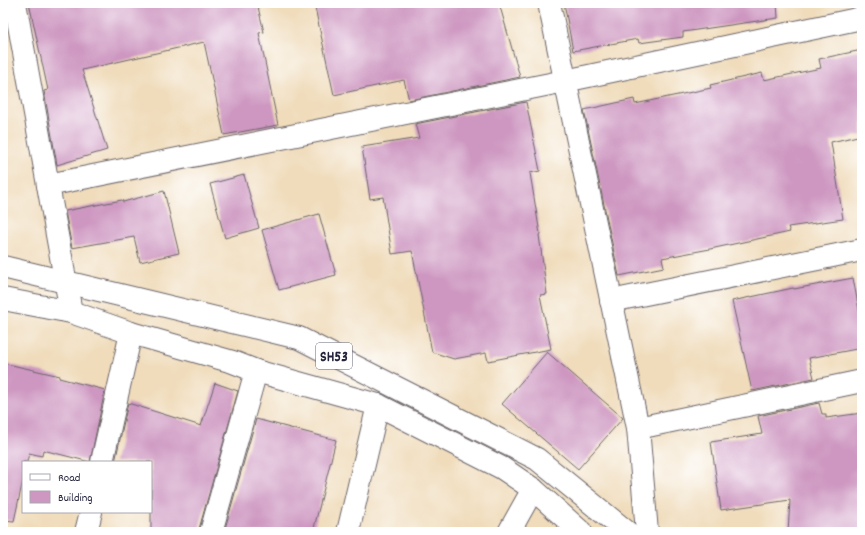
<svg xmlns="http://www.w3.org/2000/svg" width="865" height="535" viewBox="0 0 865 535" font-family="Dekko,sans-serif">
<rect width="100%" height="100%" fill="#fff"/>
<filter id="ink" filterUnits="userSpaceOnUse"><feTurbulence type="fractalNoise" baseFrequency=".025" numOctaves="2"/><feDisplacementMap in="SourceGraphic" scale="8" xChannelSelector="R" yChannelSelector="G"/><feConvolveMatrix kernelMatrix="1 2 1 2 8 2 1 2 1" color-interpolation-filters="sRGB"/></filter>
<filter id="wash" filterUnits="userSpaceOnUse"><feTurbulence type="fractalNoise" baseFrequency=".012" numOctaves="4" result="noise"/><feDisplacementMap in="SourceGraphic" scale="16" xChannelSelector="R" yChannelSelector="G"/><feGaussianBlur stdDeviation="0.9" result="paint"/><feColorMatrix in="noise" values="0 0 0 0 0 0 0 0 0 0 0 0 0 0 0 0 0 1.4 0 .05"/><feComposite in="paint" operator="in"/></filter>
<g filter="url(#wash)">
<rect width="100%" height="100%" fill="#f0dcbb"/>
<g id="blocks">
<!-- building -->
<g fill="#ce97c1">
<path d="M 29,3 L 257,3 L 264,32 L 259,33 L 278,125 L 224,135 L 204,42 L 82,70 L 107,150 L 57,165 L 44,91 L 48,90 Z"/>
<path d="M 314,3 L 499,3 L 520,77 L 409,100 L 404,80 L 334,95 Z"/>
<path d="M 564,3 L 777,3 L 778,18 L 683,32 L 683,37 L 639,43 L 638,39 L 573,51 Z"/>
<path d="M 862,50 L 862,135 L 831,142 L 843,219 L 788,227 L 790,232 L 710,249 L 662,258 L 664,267 L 619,276 L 584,110 L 634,99 L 635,104 L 711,88 L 710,85 L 762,73 L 764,80 L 821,68 L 819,59 Z"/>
<path d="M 526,102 L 540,171 L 530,173 L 540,234 L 539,235 L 547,294 L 540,295 L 551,349 L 488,361 L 486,353 L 454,359 L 432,352 L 412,251 L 392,254 L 383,197 L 370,199 L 362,147 L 419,138 L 415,124 Z"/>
<path d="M 244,175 L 259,228 L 225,238 L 210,184 Z"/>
<path d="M 164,191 L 179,253 L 140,262 L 134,237 L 72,248 L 65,211 L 122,200 L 123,202 Z"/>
<path d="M 319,214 L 336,275 L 279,290 L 262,230 Z"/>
<path d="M 853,278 L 862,326 L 862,348 L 809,358 L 814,378 L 752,391 L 732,301 L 793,288 L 794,289 Z"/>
<path d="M 547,352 L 623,418 L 578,469 L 502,404 Z"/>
<path d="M 3,363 L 60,376 L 59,378 L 105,390 L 90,462 L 43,450 L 42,456 L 29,453 L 27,462 L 23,462 L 23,480 L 14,521 L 3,520 Z"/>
<path d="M 215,383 L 238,391 L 199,529 L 199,532 L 151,532 L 151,462 L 115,462 L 128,403 L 201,426 Z"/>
<path d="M 819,403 L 822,414 L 826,414 L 826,418 L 862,413 L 862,532 L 788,532 L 790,500 L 721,510 L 711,442 L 762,434 L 758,416 Z"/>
<path d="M 256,419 L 336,440 L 313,532 L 224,532 Z"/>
</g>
</g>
</g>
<g filter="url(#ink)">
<use href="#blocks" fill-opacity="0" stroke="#6a6368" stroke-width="1"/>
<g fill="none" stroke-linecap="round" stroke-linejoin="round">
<!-- minor casing -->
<g stroke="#6a6368" stroke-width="24">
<g id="minor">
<path d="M 15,3 L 71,312"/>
<path d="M 549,3 L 638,428 L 647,532"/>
<path d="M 48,185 L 565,81 L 862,18"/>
<path d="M 611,301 L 862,250"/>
<path d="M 638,428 L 862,381"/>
<path d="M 102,462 L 131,333"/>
<path d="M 86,532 L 91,512"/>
<path d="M 211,532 L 256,371"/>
<path d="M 348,532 L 378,405"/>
<path d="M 509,532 L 533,489"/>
</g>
</g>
<!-- major casing -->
<g stroke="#6a6368" stroke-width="24">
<g id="major">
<path d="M 3,267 L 299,338 L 537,459 L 627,532"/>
<path d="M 3,299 L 71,312 L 131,333 L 233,362 L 256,371 L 378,405 L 502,468 L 533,489 L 581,532"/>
</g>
</g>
<!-- minor -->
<use href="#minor" stroke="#fff" stroke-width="22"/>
<!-- major -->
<use href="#major" stroke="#fff" stroke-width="22"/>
</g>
</g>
<g text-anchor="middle" stroke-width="3.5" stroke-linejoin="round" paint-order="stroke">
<!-- shield labels -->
<rect fill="#fff" stroke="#646476" stroke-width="1" x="316" y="343" width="36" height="26" rx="3"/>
<g font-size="15" font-weight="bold" fill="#22223b">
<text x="334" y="361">SH53</text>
</g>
</g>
<!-- margin -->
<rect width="865" height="535" fill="none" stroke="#fff" stroke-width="16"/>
<!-- legend -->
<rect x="22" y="461" width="130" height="52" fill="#ffffff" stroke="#a7a7b1"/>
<rect x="30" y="474" width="20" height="6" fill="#ffffff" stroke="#a7a7b1"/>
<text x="58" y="481" font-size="12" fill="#22223b">Road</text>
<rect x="30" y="491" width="20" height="12" fill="#ce97c1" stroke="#a7a7b1"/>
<text x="58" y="501" font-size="12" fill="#22223b">Building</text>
</svg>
